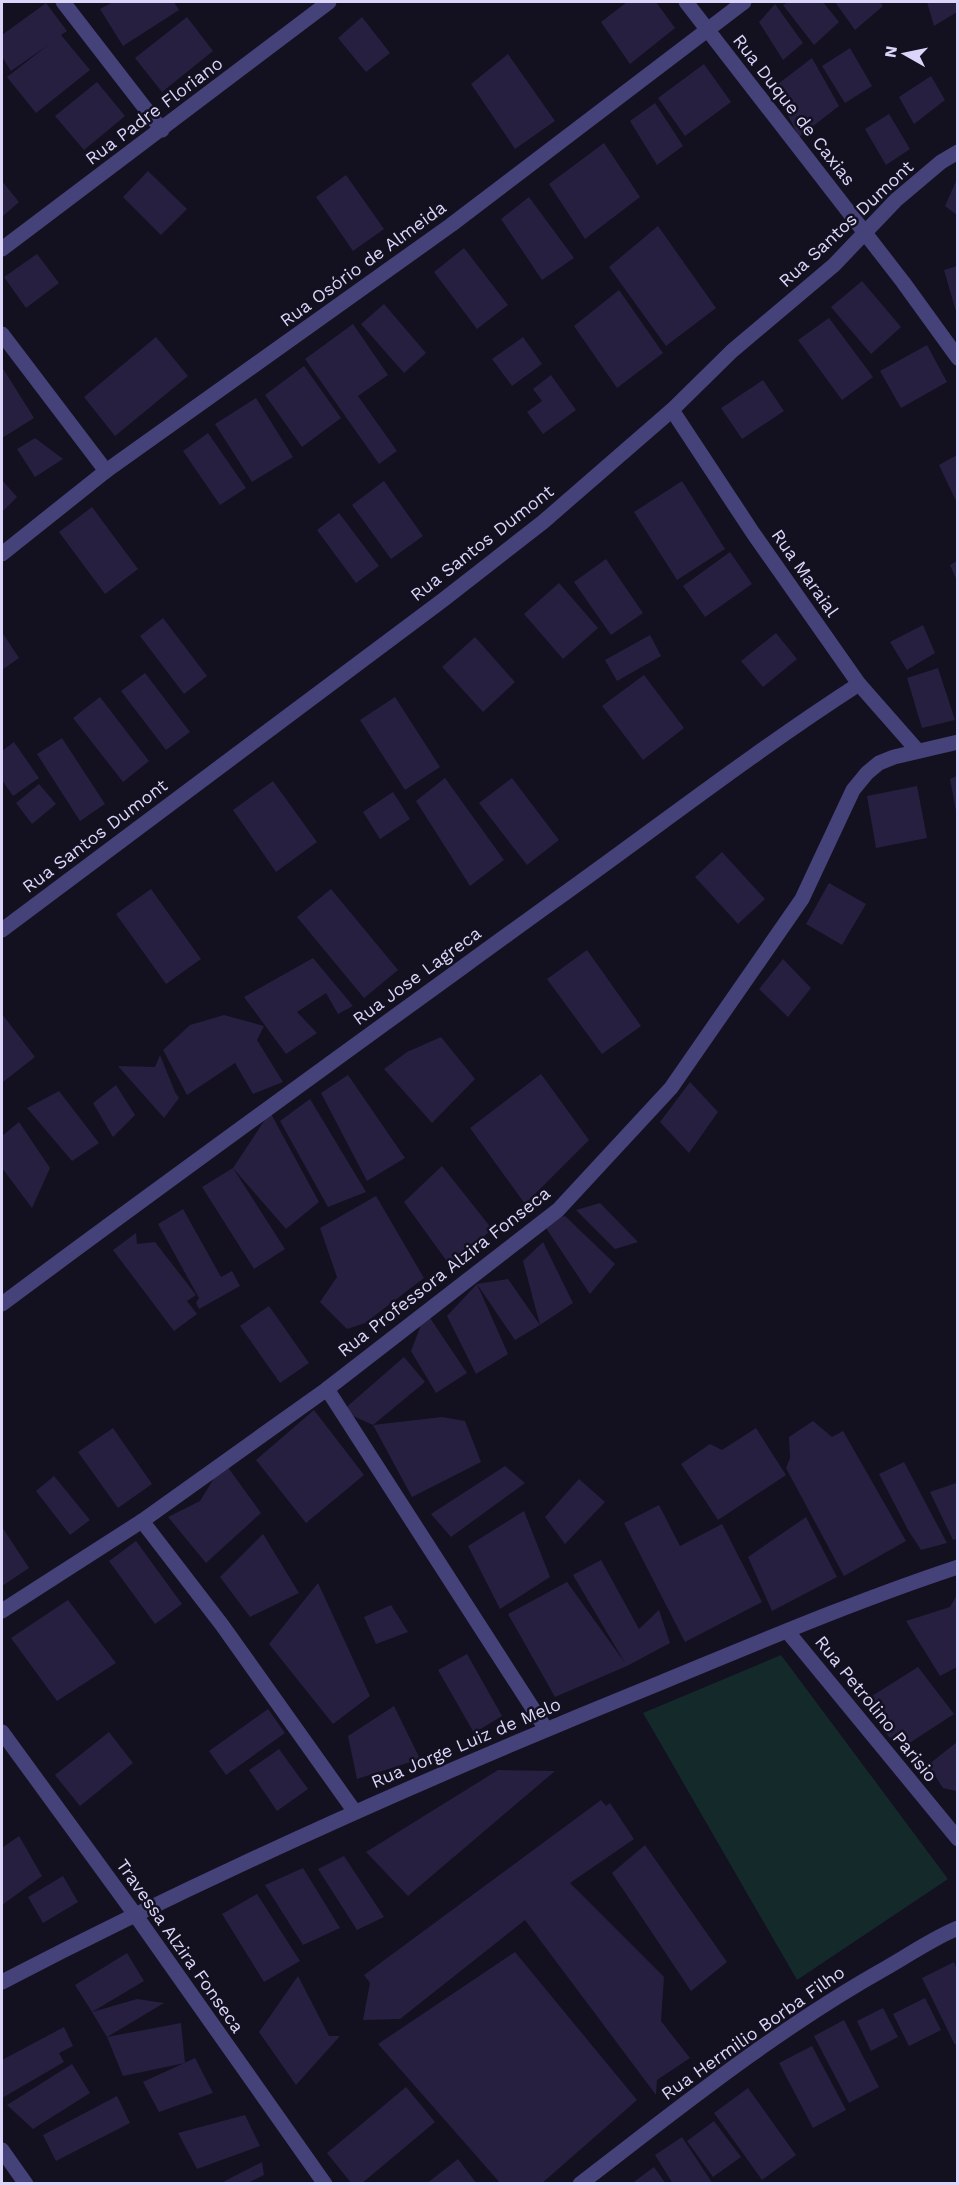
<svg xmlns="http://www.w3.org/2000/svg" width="959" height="2185" viewBox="0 0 959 2185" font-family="'Work Sans',sans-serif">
<rect width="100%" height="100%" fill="#131020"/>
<!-- green -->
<path fill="#142929" d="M 781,1655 L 948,1879 L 797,1980 L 643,1713 Z"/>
<!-- building -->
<g fill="#261f3f">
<path d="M 113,2 L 174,2 L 179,10 L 123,46 L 100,9 Z"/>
<path d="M 627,2 L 656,2 L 675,28 L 630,64 L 601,22 Z"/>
<path d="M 788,2 L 823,2 L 839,22 L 814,45 L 783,5 Z"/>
<path d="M 835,2 L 880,2 L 883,6 L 855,30 Z"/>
<path d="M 927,2 L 957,2 L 957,12 L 934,26 Z"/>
<path d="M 46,3 L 67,31 L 61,35 L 90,70 L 36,113 L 7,77 L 48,45 L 11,71 L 2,57 L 2,35 Z"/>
<path d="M 775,4 L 803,43 L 783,60 L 759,22 Z"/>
<path d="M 187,17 L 213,51 L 162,92 L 135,58 Z"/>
<path d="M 362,17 L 390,53 L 366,72 L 338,38 Z"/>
<path d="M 850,48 L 872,86 L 845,103 L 822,66 Z"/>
<path d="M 508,54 L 555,121 L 515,149 L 471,84 Z"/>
<path d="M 812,58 L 839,106 L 799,137 L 774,87 Z"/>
<path d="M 704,64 L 731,102 L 685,136 L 658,98 Z"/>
<path d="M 931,76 L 945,100 L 914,124 L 899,97 Z"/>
<path d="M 97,82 L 125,116 L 84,150 L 55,116 Z"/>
<path d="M 655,103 L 683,146 L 657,165 L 630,121 Z"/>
<path d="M 889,114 L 910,149 L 886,165 L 865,129 Z"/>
<path d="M 604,143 L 640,197 L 585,239 L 549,184 Z"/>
<path d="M 148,171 L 187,209 L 161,235 L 123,197 Z"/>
<path d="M 346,175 L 384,229 L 353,251 L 316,197 Z"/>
<path d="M 957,179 L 957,215 L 945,206 Z"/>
<path d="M 2,181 L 19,202 L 2,217 Z"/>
<path d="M 529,197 L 574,258 L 542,280 L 501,219 Z"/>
<path d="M 658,226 L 716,308 L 666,346 L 609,267 Z"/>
<path d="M 464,248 L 508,305 L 477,329 L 434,272 Z"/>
<path d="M 37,254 L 59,283 L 26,308 L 4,277 Z"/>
<path d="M 957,266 L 957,315 L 944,270 Z"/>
<path d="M 862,281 L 901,327 L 871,354 L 831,307 Z"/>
<path d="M 619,290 L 663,353 L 617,388 L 574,326 Z"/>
<path d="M 384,304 L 426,353 L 404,373 L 361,324 Z"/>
<path d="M 829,318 L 873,377 L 842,400 L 798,340 Z"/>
<path d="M 353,324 L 388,375 L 358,396 L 397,451 L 379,464 L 305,359 Z"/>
<path d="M 156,337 L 188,376 L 115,436 L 84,397 Z"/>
<path d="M 523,337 L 542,364 L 512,386 L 492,359 Z"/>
<path d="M 927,345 L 947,382 L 901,408 L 880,371 Z"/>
<path d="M 304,366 L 341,418 L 302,447 L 265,395 Z"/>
<path d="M 2,367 L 34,418 L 2,438 Z"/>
<path d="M 551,375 L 576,410 L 543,434 L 527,412 L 542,401 L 533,389 Z"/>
<path d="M 763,380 L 784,411 L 742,439 L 721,408 Z"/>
<path d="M 256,398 L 293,457 L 252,482 L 215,424 Z"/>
<path d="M 208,433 L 246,488 L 220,505 L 183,451 Z"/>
<path d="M 35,438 L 63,459 L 35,477 L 17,449 Z"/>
<path d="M 957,455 L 957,503 L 939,465 Z"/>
<path d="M 2,480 L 17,497 L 2,512 Z"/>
<path d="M 384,481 L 423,536 L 391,559 L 352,505 Z"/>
<path d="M 682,481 L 725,549 L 677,580 L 634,512 Z"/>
<path d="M 92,507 L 138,569 L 105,594 L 59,532 Z"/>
<path d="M 339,513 L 379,566 L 356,583 L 317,530 Z"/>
<path d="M 730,552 L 752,584 L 705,617 L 683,586 Z"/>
<path d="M 606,559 L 643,613 L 611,635 L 574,582 Z"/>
<path d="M 957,561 L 957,581 L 950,565 Z"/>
<path d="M 559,583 L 598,628 L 563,659 L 524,614 Z"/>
<path d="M 163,618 L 207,676 L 184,694 L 140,636 Z"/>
<path d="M 923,625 L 935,653 L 907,670 L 890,642 Z"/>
<path d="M 2,632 L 19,658 L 2,670 Z"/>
<path d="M 776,633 L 797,659 L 763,687 L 741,661 Z"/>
<path d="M 650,635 L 661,656 L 617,681 L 605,660 Z"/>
<path d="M 475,637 L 515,682 L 483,712 L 442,667 Z"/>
<path d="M 938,668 L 955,720 L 922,728 L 907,678 Z"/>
<path d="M 145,673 L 190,732 L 166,750 L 121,691 Z"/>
<path d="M 644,675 L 684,728 L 643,760 L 602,706 Z"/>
<path d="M 100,697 L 149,761 L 123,782 L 73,718 Z"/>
<path d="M 395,697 L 440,767 L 405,790 L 360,720 Z"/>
<path d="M 62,738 L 105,804 L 80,821 L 37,754 Z"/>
<path d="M 14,742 L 39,778 L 13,796 L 2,780 L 2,751 Z"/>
<path d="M 957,776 L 957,811 L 956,811 L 950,779 Z"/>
<path d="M 445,778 L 504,860 L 470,886 L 416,801 Z"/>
<path d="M 512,778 L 559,840 L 527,865 L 479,803 Z"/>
<path d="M 273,781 L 317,842 L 276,872 L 233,810 Z"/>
<path d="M 39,784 L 56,804 L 32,824 L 16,803 Z"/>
<path d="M 917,786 L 927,838 L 876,848 L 867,796 Z"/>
<path d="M 393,792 L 410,819 L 380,839 L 363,812 Z"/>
<path d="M 722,852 L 765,899 L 738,924 L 695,877 Z"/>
<path d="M 829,883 L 866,904 L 842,945 L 806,924 Z"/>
<path d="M 151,889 L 201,959 L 166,984 L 116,914 Z"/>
<path d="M 331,889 L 398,970 L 364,998 L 297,917 Z"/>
<path d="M 587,950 L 641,1026 L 602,1054 L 547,979 Z"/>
<path d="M 313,958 L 353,1006 L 338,1014 L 326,993 L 297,1012 L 317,1033 L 286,1054 L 244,997 Z"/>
<path d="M 783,959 L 811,988 L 788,1017 L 759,989 Z"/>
<path d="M 2,1014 L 35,1057 L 3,1082 L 2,1080 Z"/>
<path d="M 224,1015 L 264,1026 L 257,1040 L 283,1082 L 253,1094 L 235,1063 L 187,1095 L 163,1050 L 190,1025 Z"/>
<path d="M 441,1037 L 475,1079 L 432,1123 L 384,1069 L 407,1052 Z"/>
<path d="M 160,1055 L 175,1092 L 179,1098 L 164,1118 L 118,1066 L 155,1067 Z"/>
<path d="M 541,1074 L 589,1140 L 525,1204 L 470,1128 Z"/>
<path d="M 348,1075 L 405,1158 L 367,1181 L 321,1093 Z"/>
<path d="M 690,1082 L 718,1112 L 689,1153 L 660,1122 Z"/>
<path d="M 116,1085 L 135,1115 L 113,1137 L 93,1103 Z"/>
<path d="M 59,1091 L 99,1143 L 72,1161 L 27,1108 Z"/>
<path d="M 310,1099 L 366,1192 L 328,1207 L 280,1121 Z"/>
<path d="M 270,1112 L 319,1202 L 286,1229 L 233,1168 L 285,1249 L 254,1269 L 202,1187 L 233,1168 Z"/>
<path d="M 19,1122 L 50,1168 L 32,1208 L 2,1168 L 2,1136 Z"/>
<path d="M 442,1166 L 492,1229 L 451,1267 L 404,1202 Z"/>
<path d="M 376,1196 L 424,1278 L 365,1323 L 347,1329 L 320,1302 L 337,1277 L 320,1228 Z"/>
<path d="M 600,1203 L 638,1242 L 615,1249 L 576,1210 Z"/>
<path d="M 183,1209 L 221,1277 L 232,1271 L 240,1286 L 199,1309 L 196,1303 L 199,1298 L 158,1224 Z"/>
<path d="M 565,1216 L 615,1264 L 590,1294 L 542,1222 Z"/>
<path d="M 136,1233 L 137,1244 L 155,1242 L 196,1295 L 187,1301 L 197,1314 L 174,1331 L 113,1250 Z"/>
<path d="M 543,1242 L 573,1303 L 540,1325 L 515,1340 L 477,1284 L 508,1279 L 540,1325 L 523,1261 Z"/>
<path d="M 477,1284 L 508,1354 L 476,1374 L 447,1316 Z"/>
<path d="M 269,1306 L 309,1363 L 280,1383 L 240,1326 Z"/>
<path d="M 426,1312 L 467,1373 L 436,1393 L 411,1351 Z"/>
<path d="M 404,1357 L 425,1382 L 373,1425 L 342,1411 Z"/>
<path d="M 314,1410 L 364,1475 L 306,1523 L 256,1460 Z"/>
<path d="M 442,1417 L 465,1421 L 481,1462 L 412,1497 L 373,1425 Z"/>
<path d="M 813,1421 L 832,1437 L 843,1431 L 906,1541 L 844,1576 L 786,1468 L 790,1458 L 789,1437 Z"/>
<path d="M 113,1428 L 152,1484 L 118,1508 L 78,1452 Z"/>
<path d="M 756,1428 L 786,1475 L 718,1520 L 681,1464 L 710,1444 L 722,1450 Z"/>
<path d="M 224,1462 L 261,1513 L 206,1563 L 168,1517 L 200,1501 Z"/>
<path d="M 904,1462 L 932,1515 L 947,1543 L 921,1550 L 908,1530 L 879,1474 Z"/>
<path d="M 505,1466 L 525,1483 L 451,1537 L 431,1514 Z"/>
<path d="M 54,1476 L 90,1520 L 70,1535 L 36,1491 Z"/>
<path d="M 579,1479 L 605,1502 L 565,1544 L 545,1517 Z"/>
<path d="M 956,1483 L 957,1539 L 953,1540 L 930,1492 Z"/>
<path d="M 659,1505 L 680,1546 L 722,1524 L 762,1602 L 685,1642 L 624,1523 Z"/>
<path d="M 524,1511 L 550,1577 L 500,1609 L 468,1546 Z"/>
<path d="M 806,1517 L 837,1577 L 772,1611 L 748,1557 Z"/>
<path d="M 2,1527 L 29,1568 L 2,1586 Z"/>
<path d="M 263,1534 L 299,1593 L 250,1617 L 220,1577 Z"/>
<path d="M 136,1541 L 182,1604 L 155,1624 L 109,1561 Z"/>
<path d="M 601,1560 L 639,1629 L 659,1610 L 670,1643 L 627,1666 L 555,1697 L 508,1614 L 567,1582 L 625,1663 L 573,1575 Z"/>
<path d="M 318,1583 L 370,1696 L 333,1724 L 269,1644 Z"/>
<path d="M 957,1595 L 957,1667 L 940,1676 L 906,1621 L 950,1607 Z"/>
<path d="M 68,1600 L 116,1663 L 57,1701 L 11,1638 Z"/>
<path d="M 391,1605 L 408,1632 L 376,1644 L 364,1617 Z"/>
<path d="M 467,1654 L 502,1716 L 474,1733 L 438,1670 Z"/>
<path d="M 918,1667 L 954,1714 L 908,1744 L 889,1737 L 864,1701 Z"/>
<path d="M 394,1706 L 420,1759 L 357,1779 L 348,1736 Z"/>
<path d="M 268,1709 L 285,1733 L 226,1775 L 209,1751 Z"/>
<path d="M 109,1732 L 133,1763 L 80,1806 L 55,1775 Z"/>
<path d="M 957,1742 L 957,1790 L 956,1791 L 943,1788 L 928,1765 Z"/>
<path d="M 279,1749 L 308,1789 L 277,1811 L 249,1770 Z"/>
<path d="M 498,1770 L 555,1771 L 408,1896 L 366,1852 Z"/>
<path d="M 601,1800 L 606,1806 L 610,1803 L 634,1839 L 570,1883 L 664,1977 L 661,2021 L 690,2058 L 657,2080 L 656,2095 L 525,1920 L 400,2019 L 363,2020 L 370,1983 L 364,1975 Z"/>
<path d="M 19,1836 L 42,1876 L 2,1905 L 2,1848 Z"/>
<path d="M 645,1845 L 727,1962 L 691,1991 L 612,1873 Z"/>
<path d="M 344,1856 L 384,1917 L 357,1930 L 318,1869 Z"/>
<path d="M 303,1868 L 340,1928 L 303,1945 L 265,1885 Z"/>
<path d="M 63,1876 L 78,1902 L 43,1923 L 28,1897 Z"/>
<path d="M 257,1894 L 300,1961 L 264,1982 L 222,1914 Z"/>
<path d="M 515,1952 L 637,2100 L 541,2184 L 501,2184 L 378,2044 Z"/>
<path d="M 127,1953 L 144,1981 L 92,2012 L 75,1985 Z"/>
<path d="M 954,1962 L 957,1970 L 957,2043 L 955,2045 L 922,1978 Z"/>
<path d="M 298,1976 L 329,2036 L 340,2036 L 296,2085 L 259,2032 Z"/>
<path d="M 925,1998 L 941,2030 L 909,2046 L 893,2014 Z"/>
<path d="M 137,1999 L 164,2003 L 107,2037 L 181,2023 L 185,2063 L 123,2076 L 107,2037 L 92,2012 Z"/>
<path d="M 883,2008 L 898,2037 L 871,2051 L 857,2021 Z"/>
<path d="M 844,2020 L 879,2087 L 849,2103 L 814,2036 Z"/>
<path d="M 64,2027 L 73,2046 L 59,2053 L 64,2062 L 2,2098 L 2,2060 Z"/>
<path d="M 812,2046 L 846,2110 L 813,2128 L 779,2063 Z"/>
<path d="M 195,2058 L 213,2093 L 159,2112 L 143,2082 Z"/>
<path d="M 72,2064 L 90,2093 L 33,2129 L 7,2105 Z"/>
<path d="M 406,2087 L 435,2122 L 361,2184 L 352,2184 L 327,2153 Z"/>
<path d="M 748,2088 L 796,2155 L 762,2180 L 714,2113 Z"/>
<path d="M 117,2096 L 130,2123 L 56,2161 L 43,2135 Z"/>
<path d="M 245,2115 L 260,2146 L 197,2169 L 178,2133 Z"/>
<path d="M 714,2121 L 741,2157 L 713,2177 L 687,2141 Z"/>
<path d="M 682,2137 L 713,2184 L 673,2184 L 655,2155 Z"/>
<path d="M 458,2159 L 477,2184 L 426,2184 Z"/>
<path d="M 262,2162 L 264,2175 L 246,2184 L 219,2184 Z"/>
<path d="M 654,2167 L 666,2184 L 631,2184 Z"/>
</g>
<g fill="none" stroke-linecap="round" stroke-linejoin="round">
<!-- minor -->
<g stroke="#454179" stroke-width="15">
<path d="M 63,2 L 162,130"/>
<path d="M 686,2 L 903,282 L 958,358"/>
<path d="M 2,249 L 329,2"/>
<path d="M 2,334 L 106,471"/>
<path d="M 672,410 L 753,533 L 859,684 L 917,750"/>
<path d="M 2,554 L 106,471 L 451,225 L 744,2"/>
<path d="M 2,930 L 443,600 L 543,522 L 672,410 L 732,351 L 834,265 L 896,200 L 941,162 L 958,152"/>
<path d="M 2,1304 C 182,1170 365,1038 547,906 C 651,832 752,753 859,684"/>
<path d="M 327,1389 L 546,1729"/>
<path d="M 142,1521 L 222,1625 L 355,1812"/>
<path d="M 2,1611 L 142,1521 L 327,1389 L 558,1210 L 671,1088 L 802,899 L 853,790 L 867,773 L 879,763 L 894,757 L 958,742"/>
<path d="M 787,1631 L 958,1839"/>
<path d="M 2,1732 L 134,1913 L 325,2184"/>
<path d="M 2,1982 C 214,1872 433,1775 655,1685 C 755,1644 855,1601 958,1567"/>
<path d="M 2,2150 L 26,2184"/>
<path d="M 580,2184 C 679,2108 777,2029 886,1968 C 909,1955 933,1938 958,1928"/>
</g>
</g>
<g text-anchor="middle" stroke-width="5" stroke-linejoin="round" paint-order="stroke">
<!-- street labels -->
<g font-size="18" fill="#dad5f9" stroke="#131020">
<text transform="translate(794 110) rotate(52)" y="6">Rua Duque de Caxias</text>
<text transform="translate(154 111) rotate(-37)" y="6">Rua Padre Floriano</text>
<text transform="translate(846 224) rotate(-43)" y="6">Rua Santos Dumont</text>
<text transform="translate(363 264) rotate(-36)" y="6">Rua Osório de Almeida</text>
<text transform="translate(482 543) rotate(-38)" y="6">Rua Santos Dumont</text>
<text transform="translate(805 573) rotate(55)" y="6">Rua Maraial</text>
<text transform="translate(95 836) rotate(-37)" y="6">Rua Santos Dumont</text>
<text transform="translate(417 976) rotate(-36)" y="6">Rua Jose Lagreca</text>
<text transform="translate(444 1272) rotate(-38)" y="6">Rua Professora Alzira Fonseca</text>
<text transform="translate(876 1709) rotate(51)" y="6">Rua Petrolino Parisio</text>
<text transform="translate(466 1743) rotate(-23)" y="6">Rua Jorge Luiz de Melo</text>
<text transform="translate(180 1946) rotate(55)" y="6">Travessa Alzira Fonseca</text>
<text transform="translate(753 2033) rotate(-35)" y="6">Rua Hermilio Borba Filho</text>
</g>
</g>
<!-- border -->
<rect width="959" height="2185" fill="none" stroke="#dad5f9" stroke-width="6"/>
<!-- north arrow -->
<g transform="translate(905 54) rotate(279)" stroke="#131020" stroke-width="4.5" paint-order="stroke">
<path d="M0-4.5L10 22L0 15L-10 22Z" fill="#dad5f9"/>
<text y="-9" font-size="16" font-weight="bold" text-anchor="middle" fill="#dad5f9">N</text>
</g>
</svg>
